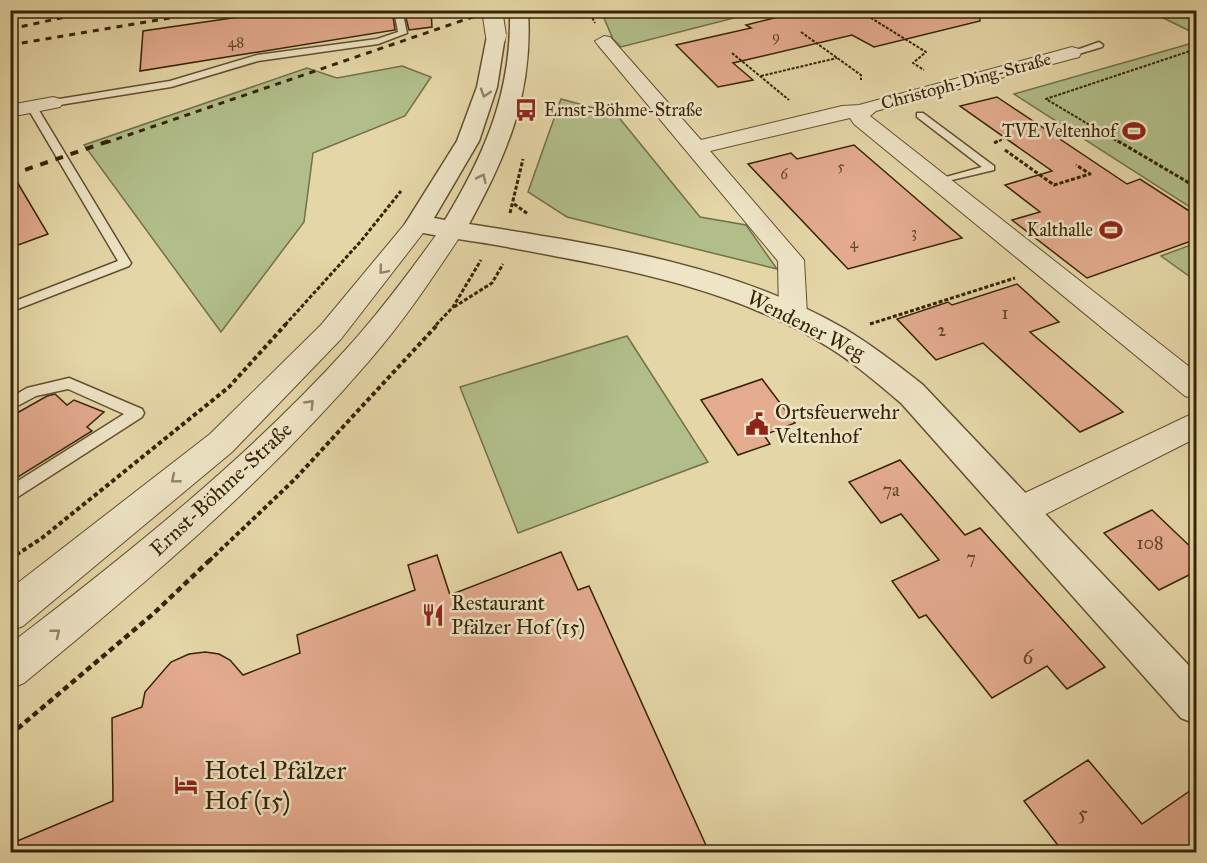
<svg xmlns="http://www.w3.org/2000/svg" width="1207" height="863" viewBox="0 0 1207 863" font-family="'IM FELL Great Primer',serif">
<rect width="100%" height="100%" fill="#e5d6a7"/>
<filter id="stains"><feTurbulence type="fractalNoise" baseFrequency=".00333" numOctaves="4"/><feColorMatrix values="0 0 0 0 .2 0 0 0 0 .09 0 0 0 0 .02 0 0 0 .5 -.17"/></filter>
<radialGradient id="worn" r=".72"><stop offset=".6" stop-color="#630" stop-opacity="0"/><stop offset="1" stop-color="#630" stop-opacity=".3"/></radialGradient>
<!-- green -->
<g fill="#b1be8a" stroke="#737048" stroke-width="1.5">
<path d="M 601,11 L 761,11 L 621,47 L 613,39 Z"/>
<path d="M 1149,11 L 1196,11 L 1196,34 Z"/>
<path d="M 1196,42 L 1196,211 L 1014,94 Z"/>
<path d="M 402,66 L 431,77 L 405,116 L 313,153 L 304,222 L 221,332 L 84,145 L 307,68 L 337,78 Z"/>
<path d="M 561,99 L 616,114 L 700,217 L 746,225 L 777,269 L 567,217 L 528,192 Z"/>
<path d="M 1196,243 L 1196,281 L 1161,256 Z"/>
<path d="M 627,336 L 708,462 L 518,533 L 460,387 Z"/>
</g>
<!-- building -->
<g fill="#e4ab8f" stroke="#352306" stroke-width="1.5">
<path d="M 286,10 L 392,10 L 395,30 L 140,71 L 143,31 Z"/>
<path d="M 404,10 L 431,10 L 432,27 L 409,30 Z"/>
<path d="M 807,10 L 979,10 L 980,21 L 874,47 L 852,35 L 733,63 L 753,80 L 718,87 L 676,45 L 751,28 L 746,25 Z"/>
<path d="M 997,97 L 1127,184 L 1140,179 L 1197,216 L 1197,239 L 1087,278 L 1012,220 L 1040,212 L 1005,185 L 1052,171 L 960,106 Z"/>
<path d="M 854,145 L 927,208 L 962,238 L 848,269 L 748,164 L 791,153 L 797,159 Z"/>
<path d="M 10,170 L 48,234 L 10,248 Z"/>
<path d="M 1017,284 L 1059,322 L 1030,332 L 1123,412 L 1080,432 L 983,343 L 936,360 L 897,319 L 948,302 L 952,305 Z"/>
<path d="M 762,379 L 795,423 L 764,435 L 770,444 L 738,455 L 701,400 Z"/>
<path d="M 55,394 L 67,405 L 74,400 L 104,412 L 87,427 L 92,431 L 10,482 L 10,417 L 47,396 Z"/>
<path d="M 900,460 L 965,535 L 980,528 L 1105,667 L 1067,689 L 1047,666 L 992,698 L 926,615 L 919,618 L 892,581 L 939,560 L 901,514 L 881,523 L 849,482 Z"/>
<path d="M 1152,510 L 1197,553 L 1197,571 L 1159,590 L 1104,533 Z"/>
<path d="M 561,552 L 578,590 L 589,586 L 709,852 L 10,852 L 10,844 L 113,801 L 112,718 L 142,707 L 145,692 L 171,662 L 189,654 L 205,652 L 219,654 L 230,660 L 243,675 L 300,653 L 297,635 L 415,590 L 408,565 L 437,555 L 450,595 Z"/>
<path d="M 1088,760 L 1142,824 L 1197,786 L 1197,852 L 1063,852 L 1024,801 Z"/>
</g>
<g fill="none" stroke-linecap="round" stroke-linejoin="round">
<!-- service casing -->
<g stroke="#61502e" stroke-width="3">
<g id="service">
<path d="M 394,10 L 402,10 L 407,33 L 378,44 L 258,61 L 171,87 L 53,106 L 48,103 L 53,100 L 170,81 L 257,55 L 377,39 L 398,32 Z"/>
<path d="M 1099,42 L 1103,45 L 1102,47 L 1072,56 L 1068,53 Z"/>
<path d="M 32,104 L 37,107 L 131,263 L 129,266 L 10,312 L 10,303 L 118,261 L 27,107 Z"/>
<path d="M 917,113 L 923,113 L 994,166 L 994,170 L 935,184 L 935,180 L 982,167 L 917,117 Z"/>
<path d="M 69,378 L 142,409 L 144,413 L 142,417 L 10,502 L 10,486 L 124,414 L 68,389 L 36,396 L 10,410 L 10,398 L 27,388 Z"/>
</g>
</g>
<!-- minor casing -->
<g stroke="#61502e" stroke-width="2">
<g id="minor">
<path d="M 604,36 L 610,37 L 701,140 L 842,106 L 859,105 L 1072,47 L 1079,49 L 1081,53 L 1079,57 L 876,111 L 870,116 L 1196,372 L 1196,399 L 1185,396 L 854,124 L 850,118 L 710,151 L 804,260 L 807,315 L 803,322 L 793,325 L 783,322 L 779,315 L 778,261 L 598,45 L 595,41 Z"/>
<path d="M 53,97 L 60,99 L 63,103 L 60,107 L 10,117 L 10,105 Z"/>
<path d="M 418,216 L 427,219 L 430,224 L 341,339 L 232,452 L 23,626 L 10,631 L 10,589 L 210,434 L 321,325 L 409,219 Z"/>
<path d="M 453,221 L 462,224 L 465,229 C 435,274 405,320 369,361 C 266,481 146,583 24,683 L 10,689 L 10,644 C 130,552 248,458 349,346 C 384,307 414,266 444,224 Z"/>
<path d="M 1196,412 L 1196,438 L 1032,521 L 1020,526 L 1008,521 L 1003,511 L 1008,501 Z"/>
</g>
</g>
<!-- tertiary casing -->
<g stroke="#61502e" stroke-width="3">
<path id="tertiary" d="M 510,10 L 528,10 C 533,93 508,153 469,224 C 595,244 733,264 845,329 C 873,346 898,365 923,385 L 1196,673 L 1196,724 L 1181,718 L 901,403 C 876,382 852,361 825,345 C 731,287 619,268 512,248 C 478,241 443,238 409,230 L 405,224 L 457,141 L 477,87 L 487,36 L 496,30 L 505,36 L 497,87 L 479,141 L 434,218 L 445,220 C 486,152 512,91 510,10 Z"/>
</g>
<!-- path-far3 -->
<g stroke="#352306" stroke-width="2" stroke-dasharray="3 1.5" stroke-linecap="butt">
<path d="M 588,10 L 595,23"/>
<path d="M 863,13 L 926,52 L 913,63 L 924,70"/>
<path d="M 801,32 L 861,75 L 861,80"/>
<path d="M 732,53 L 789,100"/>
<path d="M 761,76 L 837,58"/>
<path d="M 995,143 L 1005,138"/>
<path d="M 1120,143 L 1046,99 L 1196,49"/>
</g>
<!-- path-far2 -->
<g stroke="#352306" stroke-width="3" stroke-dasharray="4 2" stroke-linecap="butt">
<path d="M 1118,141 L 1196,187"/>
<path d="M 994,143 L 998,141"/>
<path d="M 1005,150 L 1054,185 L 1090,174 L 1076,165"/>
<path d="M 514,204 L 528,214"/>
<path d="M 510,213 L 523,159"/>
<path d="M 454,307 L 492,283 L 503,264"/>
<path d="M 870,324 L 1015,278"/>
<path d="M 285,325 L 361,241 L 401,191"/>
<path d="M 436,325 L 453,307 L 481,260"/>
</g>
<!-- path-far1 -->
<g stroke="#352306" stroke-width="4" stroke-dasharray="4.5 3" stroke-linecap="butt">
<path d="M 10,559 L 42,538 L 229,387 L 286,324"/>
<path d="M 209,561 L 294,480 L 438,324"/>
</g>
<!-- path -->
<path stroke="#352306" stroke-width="4.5" stroke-dasharray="6 4" stroke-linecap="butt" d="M 10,735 L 153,614 L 211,559"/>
<!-- service -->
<use href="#service" fill="#eee4c6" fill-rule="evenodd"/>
<!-- minor -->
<use href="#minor" fill="#eee4c6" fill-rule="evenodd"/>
<!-- tertiary -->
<use href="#tertiary" fill="#eee4c6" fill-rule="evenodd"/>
<!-- rail-far1 -->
<g stroke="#352306" stroke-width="3" stroke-dasharray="6 6" stroke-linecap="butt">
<path d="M 10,29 L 98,10"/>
<path d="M 10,45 L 217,10"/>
<path d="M 105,143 L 493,10"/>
</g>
<!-- rail -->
<path stroke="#352306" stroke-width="4" stroke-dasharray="8 8" stroke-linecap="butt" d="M 10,175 L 109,141"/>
<!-- tertiary-bridge casing -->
<g stroke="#61502e" stroke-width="22" stroke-linecap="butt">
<path id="tertiary-bridge" d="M 492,10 L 496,36"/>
</g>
<!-- tertiary-bridge -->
<use href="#tertiary-bridge" stroke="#eee4c6" stroke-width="20"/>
</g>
<!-- one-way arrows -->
<defs><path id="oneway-chevron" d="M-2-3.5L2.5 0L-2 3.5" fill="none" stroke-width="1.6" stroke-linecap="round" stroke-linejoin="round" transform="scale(1.5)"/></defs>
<g stroke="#928466">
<use href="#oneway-chevron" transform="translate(485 93) rotate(108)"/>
<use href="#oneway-chevron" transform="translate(482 178) rotate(-64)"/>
<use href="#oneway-chevron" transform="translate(383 270) rotate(130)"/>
<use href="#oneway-chevron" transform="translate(310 404) rotate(-46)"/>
<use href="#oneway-chevron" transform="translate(175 479) rotate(141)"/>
<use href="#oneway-chevron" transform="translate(56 633) rotate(-38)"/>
</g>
<!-- icons -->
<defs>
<g id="bus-bare" transform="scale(1.8)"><path d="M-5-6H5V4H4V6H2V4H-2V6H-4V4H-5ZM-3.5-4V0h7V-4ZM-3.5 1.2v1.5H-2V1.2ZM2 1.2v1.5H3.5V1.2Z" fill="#8f2418" stroke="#eee4c6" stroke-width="2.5" paint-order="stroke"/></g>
<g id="stadium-bare" transform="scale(1.8)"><path d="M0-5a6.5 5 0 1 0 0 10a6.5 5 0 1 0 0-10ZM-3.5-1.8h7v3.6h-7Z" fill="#8f2418" stroke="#eee4c6" stroke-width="2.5" paint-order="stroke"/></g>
<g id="civic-bare" transform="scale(1.8)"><path d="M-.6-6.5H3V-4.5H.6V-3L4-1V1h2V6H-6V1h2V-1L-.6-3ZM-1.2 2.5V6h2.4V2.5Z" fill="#8f2418" stroke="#eee4c6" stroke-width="2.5" paint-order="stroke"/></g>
<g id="restaurant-bare" transform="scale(1.8)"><path d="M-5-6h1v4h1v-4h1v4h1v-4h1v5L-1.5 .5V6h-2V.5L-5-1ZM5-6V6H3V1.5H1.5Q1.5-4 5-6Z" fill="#8f2418" stroke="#eee4c6" stroke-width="2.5" paint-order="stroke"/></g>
<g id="hotel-bare" transform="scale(1.8)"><path d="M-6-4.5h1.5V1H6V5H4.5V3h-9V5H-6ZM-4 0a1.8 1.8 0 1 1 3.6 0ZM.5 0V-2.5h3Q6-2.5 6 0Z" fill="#8f2418" stroke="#eee4c6" stroke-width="2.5" paint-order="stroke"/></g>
</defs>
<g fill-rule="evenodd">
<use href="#bus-bare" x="526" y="110"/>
<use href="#stadium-bare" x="1134" y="131"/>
<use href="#stadium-bare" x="1111" y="230"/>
<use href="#civic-bare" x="757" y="424"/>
<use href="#restaurant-bare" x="433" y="615"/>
<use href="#hotel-bare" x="186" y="785"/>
</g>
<g text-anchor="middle" stroke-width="5" stroke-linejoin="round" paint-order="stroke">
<!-- far-number labels -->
<g font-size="15" fill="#614528">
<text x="776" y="41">9</text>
<text x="236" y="47">48</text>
<text x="841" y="171">5</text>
<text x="784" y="179">6</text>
<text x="914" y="237">3</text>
<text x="854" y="248">4</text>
</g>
<!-- far-street labels -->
<g font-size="18" fill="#352306" stroke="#eee4c6">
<text transform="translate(966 81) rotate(-15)" y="6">Christoph-Ding-Straße</text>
</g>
<!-- far-poi labels -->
<g font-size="18" fill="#352306" stroke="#eee4c6" text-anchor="end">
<text x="544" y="116" text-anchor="start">Ernst-Böhme-Straße</text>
<text x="1116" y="137">TVE Veltenhof</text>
<text x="1093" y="236">Kalthalle</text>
</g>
<!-- number labels -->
<g font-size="18" fill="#614528">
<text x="1005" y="319">1</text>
<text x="942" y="336">2</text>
<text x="891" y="496">7a</text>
<text x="1150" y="549">108</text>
<text x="971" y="564">7</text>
</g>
<!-- street labels -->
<g font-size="21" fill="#352306" stroke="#eee4c6">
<text transform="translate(806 325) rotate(27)" y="7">Wendener Weg</text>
<text transform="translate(221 489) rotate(-43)" y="7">Ernst-Böhme-Straße</text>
</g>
<!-- poi labels -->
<g font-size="21" fill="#352306" stroke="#eee4c6" text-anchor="start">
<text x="775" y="419">Ortsfeuerwehr<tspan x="775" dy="24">Veltenhof</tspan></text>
<text x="451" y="610">Restaurant<tspan x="451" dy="24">Pfälzer Hof (15)</tspan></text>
</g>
<!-- near-number labels -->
<g font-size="21" fill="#614528">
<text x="1028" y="664">6</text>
<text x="1083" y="820">5</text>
</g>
<!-- near-poi labels -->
<g font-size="26" fill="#352306" stroke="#eee4c6" text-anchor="start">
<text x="204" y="779">Hotel Pfälzer<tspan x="204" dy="30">Hof (15)</tspan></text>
</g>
</g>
<!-- margin -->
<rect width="1207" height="863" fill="none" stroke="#e5d6a7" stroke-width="36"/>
<rect x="12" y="12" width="1183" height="839" fill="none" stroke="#352306" stroke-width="3"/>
<rect x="18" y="18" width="1171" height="827" fill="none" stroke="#352306" stroke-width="1.5"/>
<rect width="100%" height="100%" filter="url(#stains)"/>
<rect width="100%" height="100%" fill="url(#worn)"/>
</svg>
